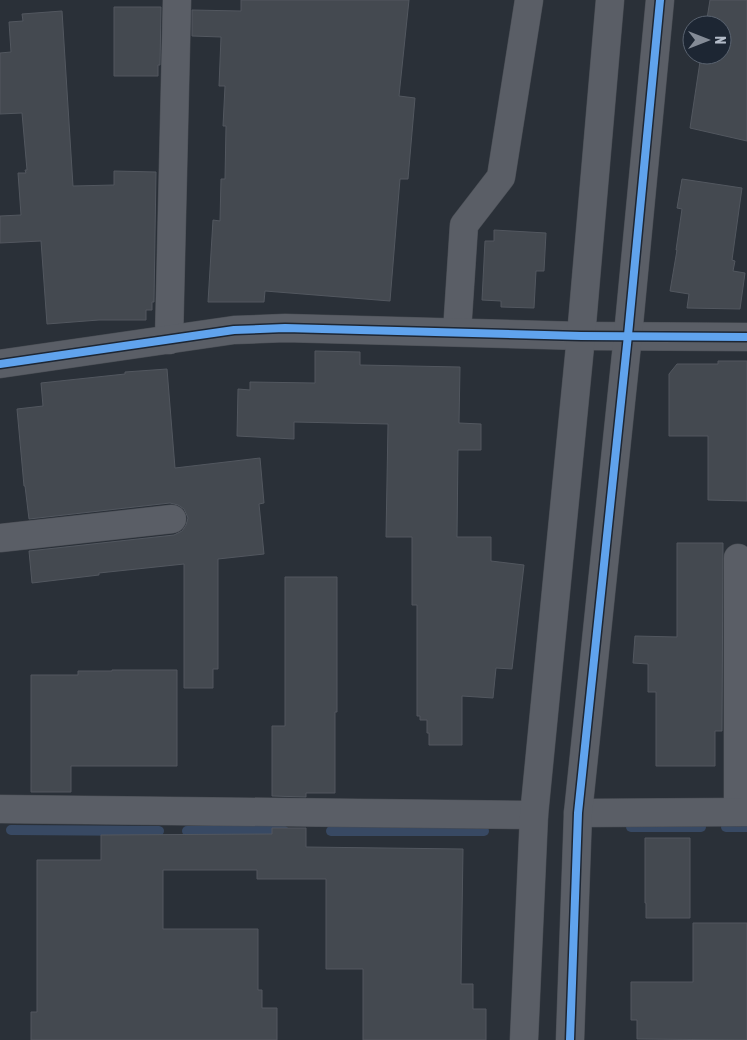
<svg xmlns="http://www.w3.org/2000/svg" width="747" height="1040" viewBox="0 0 747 1040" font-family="'Asap Condensed',sans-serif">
<rect width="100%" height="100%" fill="#2a3038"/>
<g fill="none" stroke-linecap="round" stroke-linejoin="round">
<!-- stream -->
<g stroke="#384963" stroke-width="10">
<path d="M 631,827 L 701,827"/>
<path d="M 726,827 L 747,827"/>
<path d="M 11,830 L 159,831"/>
<path d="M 187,831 L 284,831"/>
<path d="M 331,831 L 484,831"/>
</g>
</g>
<!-- building -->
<g fill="#444950" stroke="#52575f">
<path d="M 241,0 L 409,0 L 399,96 L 415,98 L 408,179 L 400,179 L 390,301 L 265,291 L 264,302 L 208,302 L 213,220 L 220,221 L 221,179 L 225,179 L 226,126 L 223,126 L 225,86 L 219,86 L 221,37 L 192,36 L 192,10 L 241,11 Z"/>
<path d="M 710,0 L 747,0 L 747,141 L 690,128 L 701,55 L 722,55 L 722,25 L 706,25 Z"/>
<path d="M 114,7 L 161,7 L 160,65 L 158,65 L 158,76 L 114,76 Z"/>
<path d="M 62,11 L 73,186 L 114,185 L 114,171 L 156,172 L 154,302 L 152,302 L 152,310 L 146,310 L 146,320 L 99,320 L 47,324 L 41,241 L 0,243 L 0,216 L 21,215 L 18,173 L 26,173 L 25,170 L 27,170 L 22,113 L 0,114 L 0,53 L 11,52 L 9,22 L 23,21 L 22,14 Z"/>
<path d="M 682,179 L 742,188 L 732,260 L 735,261 L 733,271 L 745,273 L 740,309 L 687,308 L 689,294 L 670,291 L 677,250 L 676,250 L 682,209 L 677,208 Z"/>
<path d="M 494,230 L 546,233 L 544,271 L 536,271 L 534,308 L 501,307 L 501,301 L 482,300 L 485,241 L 494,241 Z"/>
<path d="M 315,351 L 360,352 L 360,365 L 460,367 L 459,423 L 481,424 L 481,450 L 458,450 L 457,537 L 491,537 L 491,561 L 524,565 L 512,669 L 496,668 L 493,698 L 462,696 L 462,745 L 429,745 L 429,733 L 427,733 L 427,720 L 420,720 L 420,716 L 417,716 L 417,605 L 412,605 L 412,537 L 386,537 L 388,424 L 294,422 L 294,439 L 237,436 L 238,389 L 250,390 L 250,382 L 315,383 Z"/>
<path d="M 718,361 L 747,361 L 747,501 L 708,500 L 708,436 L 669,436 L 669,374 L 677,364 L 718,364 Z"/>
<path d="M 167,369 L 175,468 L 260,458 L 264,503 L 259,504 L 264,554 L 218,559 L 218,669 L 213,669 L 213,688 L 184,688 L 184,564 L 99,573 L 99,575 L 32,583 L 29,551 L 174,535 L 182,531 L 186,525 L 188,518 L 184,509 L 178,505 L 170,503 L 29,519 L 25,486 L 24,486 L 17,409 L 43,406 L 41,383 L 125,374 L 125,372 Z"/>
<path d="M 677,543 L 723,543 L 722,731 L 715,731 L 715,766 L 656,766 L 656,692 L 648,692 L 648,664 L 633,663 L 635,636 L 677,637 Z"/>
<path d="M 285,577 L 337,577 L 337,712 L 335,712 L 335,793 L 306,793 L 306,797 L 272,796 L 272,726 L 285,726 Z"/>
<path d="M 112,670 L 177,670 L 177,766 L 71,766 L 71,792 L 31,792 L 31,675 L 78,675 L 78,671 L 112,671 Z"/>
<path d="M 272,828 L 306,828 L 306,847 L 463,849 L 461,984 L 473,984 L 473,1009 L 486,1009 L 486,1040 L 363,1040 L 363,969 L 326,969 L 326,879 L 257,879 L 257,870 L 163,870 L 163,929 L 258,929 L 258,990 L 262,990 L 262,1008 L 277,1008 L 277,1040 L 31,1040 L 31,1012 L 37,1012 L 37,860 L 101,860 L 101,835 L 272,834 Z"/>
<path d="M 645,838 L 690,838 L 690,918 L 646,918 L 646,903 L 645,903 Z"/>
<path d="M 693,923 L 747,923 L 747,1040 L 637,1039 L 637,1020 L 631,1020 L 631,982 L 693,982 Z"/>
</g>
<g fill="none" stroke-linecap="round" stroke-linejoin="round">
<!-- minor casing -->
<g stroke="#484c53" stroke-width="29">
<g id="minor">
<path d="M 457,332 L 464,225 L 501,177 L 529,0"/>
<path d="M 169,340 L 177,0"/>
<path d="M 0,364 L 234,330 L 285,328 L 581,336 L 747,337"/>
<path d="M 0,538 L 172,519"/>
<path d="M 738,558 L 738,812"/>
<path d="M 0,809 L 534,815"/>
<path d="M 578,813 L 747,812"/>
<path d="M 524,1040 L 534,815 L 581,336 L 610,0"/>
<path d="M 570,1040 L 578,813 L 628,335 L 660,0"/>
</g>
</g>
<!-- minor -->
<use href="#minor" stroke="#5a5e66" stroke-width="28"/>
<!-- cycleway casing -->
<g stroke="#1d2633" stroke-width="11">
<g id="cycleway">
<path d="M 0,364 L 234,330 L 285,328 L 581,336 L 747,337"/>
<path d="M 570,1040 L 578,813 L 628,335 L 660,0"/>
</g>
</g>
<!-- cycleway -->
<use href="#cycleway" stroke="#60a3ed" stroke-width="8"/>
</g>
<!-- north arrow -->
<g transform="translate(707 40) rotate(90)"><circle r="24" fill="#1d2633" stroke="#59626f"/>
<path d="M0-4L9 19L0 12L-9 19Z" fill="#848b96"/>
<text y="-8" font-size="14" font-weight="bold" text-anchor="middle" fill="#b4bcc9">N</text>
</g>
</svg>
